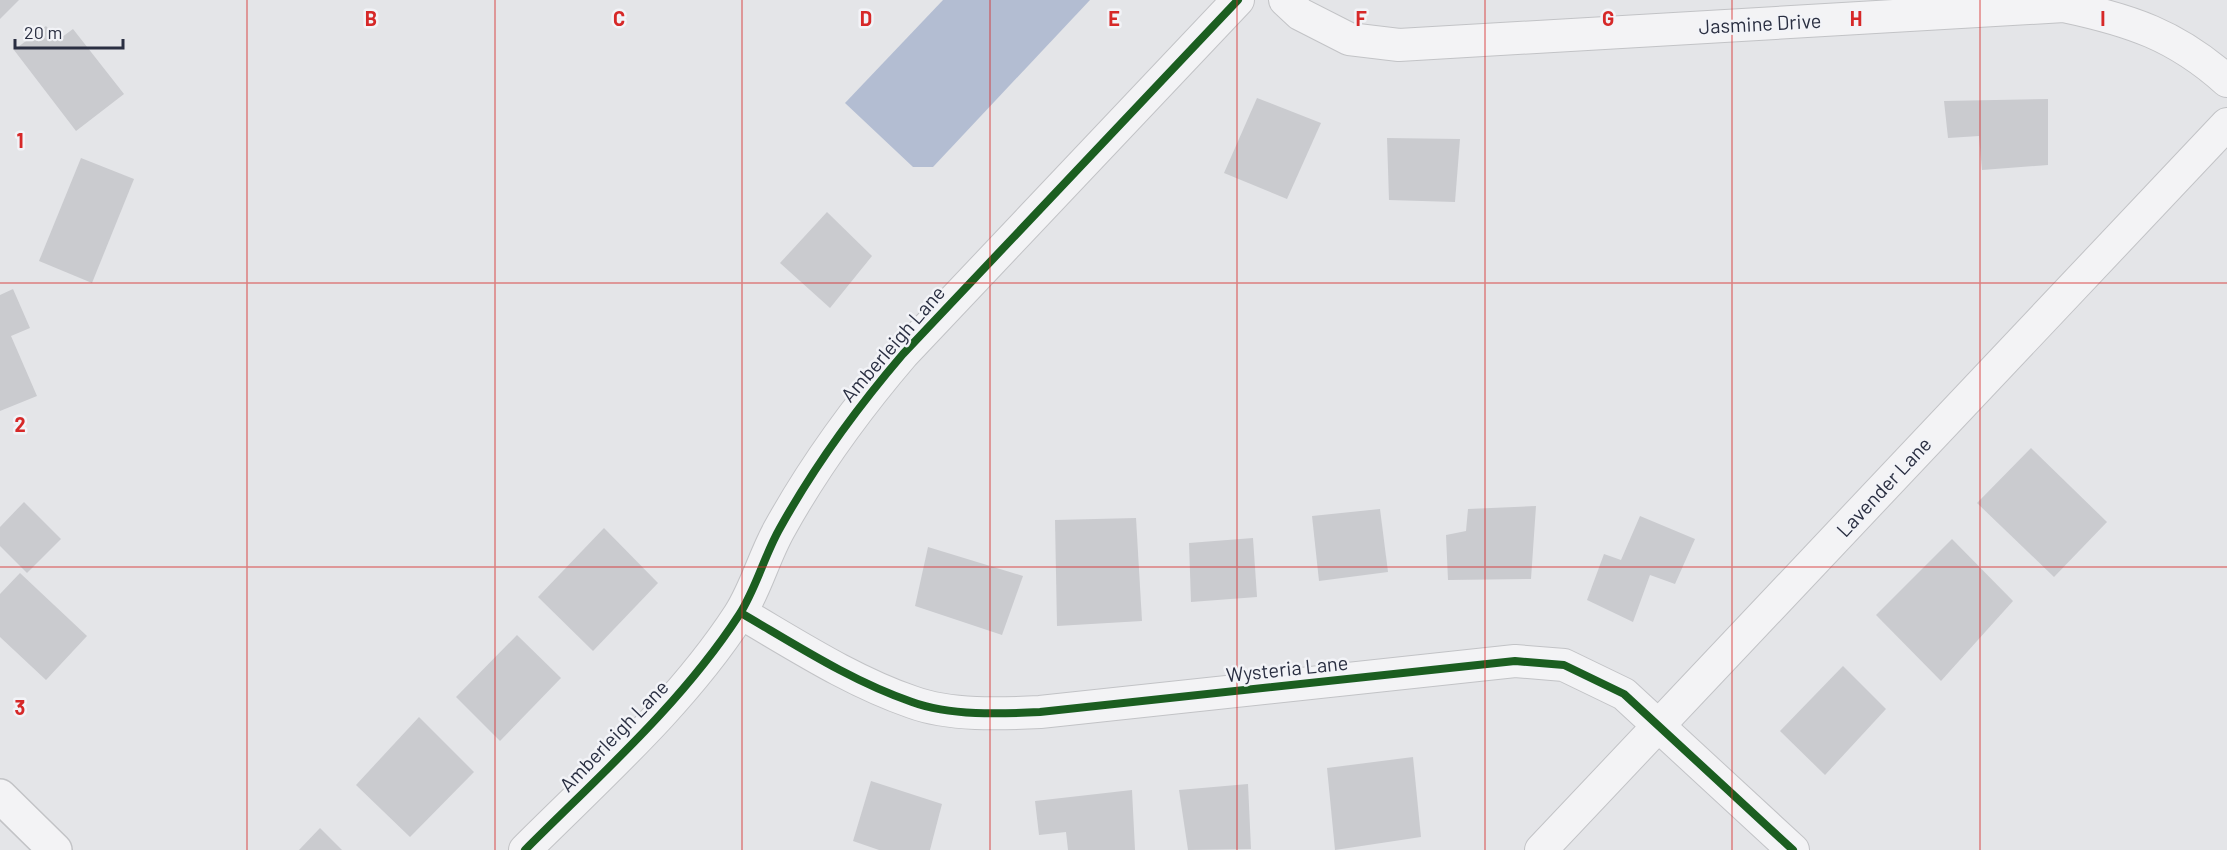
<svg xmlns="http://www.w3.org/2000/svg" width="2227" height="850" viewBox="0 0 2227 850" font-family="Barlow,sans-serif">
<rect width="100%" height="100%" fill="#e4e5e8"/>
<!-- water -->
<path fill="#b3bdd2" d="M 943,0 L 1090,0 L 933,167 L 913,167 L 845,103 Z"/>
<!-- building -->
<g fill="#cacbcf">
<path d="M 0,0 L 19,0 L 0,19 Z"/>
<path d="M 46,26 L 58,40 L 73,29 L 124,94 L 76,131 L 14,50 Z"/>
<path d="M 1257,98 L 1321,123 L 1287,199 L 1224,173 Z"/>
<path d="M 2048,99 L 2048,165 L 1982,170 L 1979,136 L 1948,138 L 1944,101 Z"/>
<path d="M 1387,138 L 1460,139 L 1455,202 L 1389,200 Z"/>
<path d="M 81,158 L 134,179 L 92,283 L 39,261 Z"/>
<path d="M 827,212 L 872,256 L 830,308 L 780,263 Z"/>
<path d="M 13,289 L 30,328 L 11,336 L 37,396 L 0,411 L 0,295 Z"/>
<path d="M 2031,448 L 2107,522 L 2054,577 L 1977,503 Z"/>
<path d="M 24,502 L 61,539 L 27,573 L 0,546 L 0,527 Z"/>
<path d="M 1536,506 L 1531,579 L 1448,580 L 1446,535 L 1466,531 L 1468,509 Z"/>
<path d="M 1380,509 L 1388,572 L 1319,581 L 1312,516 Z"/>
<path d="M 1640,516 L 1695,539 L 1675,584 L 1650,575 L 1633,622 L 1587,600 L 1604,554 L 1621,560 Z"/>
<path d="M 1136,518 L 1142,621 L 1057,626 L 1055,520 Z"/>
<path d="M 604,528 L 658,583 L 593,651 L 538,597 Z"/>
<path d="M 1253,538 L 1257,597 L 1191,602 L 1189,543 Z"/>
<path d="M 1952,539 L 2013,601 L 1941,681 L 1876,615 Z"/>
<path d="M 928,547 L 1023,576 L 1002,635 L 915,606 Z"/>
<path d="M 20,573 L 87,636 L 46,680 L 0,637 L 0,594 Z"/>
<path d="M 517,635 L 561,678 L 500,741 L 456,697 Z"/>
<path d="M 1843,666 L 1886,709 L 1825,775 L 1780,731 Z"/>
<path d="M 419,717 L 474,772 L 410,837 L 356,785 Z"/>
<path d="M 1413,757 L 1421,837 L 1335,850 L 1327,768 Z"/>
<path d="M 871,781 L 942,804 L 930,850 L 879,850 L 853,841 Z"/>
<path d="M 1248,784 L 1251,849 L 1188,850 L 1179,790 Z"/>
<path d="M 1132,790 L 1135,850 L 1068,850 L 1066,832 L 1039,835 L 1035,801 Z"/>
<path d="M 320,828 L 342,850 L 299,850 Z"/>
</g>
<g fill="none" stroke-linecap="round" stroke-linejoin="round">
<!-- minor casing -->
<g stroke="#c2c3c6" stroke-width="34">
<g id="minor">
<path d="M 1285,0 L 1300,14 L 1349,39 L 1399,45 L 2064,6 C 2130,20 2176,35 2227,81"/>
<path d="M 741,613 C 796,645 851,681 912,702 C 950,716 1001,714 1040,712 L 1515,661 L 1564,665 L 1624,694 L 1793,850"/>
<path d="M 525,850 C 600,775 681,704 739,615 C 756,589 764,556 780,528 C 815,465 856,409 903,354 L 1238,0"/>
<path d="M 1541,850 L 2227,124"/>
</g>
</g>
<!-- tertiary casing -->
<g stroke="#c2c3c6" stroke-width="36">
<path id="tertiary" d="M 0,796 L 55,850"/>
</g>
<!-- minor -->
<use href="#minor" stroke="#f3f3f5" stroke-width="32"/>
<!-- tertiary -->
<use href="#tertiary" stroke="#f3f3f5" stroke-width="33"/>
<!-- cycleway casing -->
<g stroke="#f2f3f7" stroke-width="11">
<g id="cycleway">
<path d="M 741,613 C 796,645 851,681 912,702 C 950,716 1001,714 1040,712 L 1515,661 L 1564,665 L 1624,694 L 1793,850"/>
<path d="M 525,850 C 600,775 681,704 739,615 C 756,589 764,556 780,528 C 815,465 856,409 903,354 L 1238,0"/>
</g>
</g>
<!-- cycleway -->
<use href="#cycleway" stroke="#1b5e20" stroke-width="8"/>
</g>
<!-- grid -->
<path fill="none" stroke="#d62828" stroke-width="1.5" stroke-opacity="0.55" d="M 247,0 L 247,850M 495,0 L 495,850M 742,0 L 742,850M 990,0 L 990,850M 1237,0 L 1237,850M 1485,0 L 1485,850M 1732,0 L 1732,850M 1980,0 L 1980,850M 0,283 L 2227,283M 0,567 L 2227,567"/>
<g text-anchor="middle" stroke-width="5" stroke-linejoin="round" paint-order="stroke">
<!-- street labels -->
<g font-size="20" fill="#2a2f42" stroke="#f2f3f7">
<text transform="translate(1760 24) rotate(-3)" y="7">Jasmine Drive</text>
<text transform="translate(893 344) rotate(-49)" y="7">Amberleigh Lane</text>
<text transform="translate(1884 487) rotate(-47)" y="7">Lavender Lane</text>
<text transform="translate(1287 669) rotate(-6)" y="7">Wysteria Lane</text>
<text transform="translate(614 736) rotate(-46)" y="7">Amberleigh Lane</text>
</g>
</g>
<g font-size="20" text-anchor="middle" font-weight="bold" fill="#d62828" stroke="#f2f3f7" stroke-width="5" stroke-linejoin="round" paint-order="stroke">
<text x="371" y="26">B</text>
<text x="619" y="26">C</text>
<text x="866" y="26">D</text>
<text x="1114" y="26">E</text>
<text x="1361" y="26">F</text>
<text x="1608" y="26">G</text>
<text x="1856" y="26">H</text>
<text x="2103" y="26">I</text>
<text x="20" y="148">1</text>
<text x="20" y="432">2</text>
<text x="20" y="715">3</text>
</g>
<!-- scale -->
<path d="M15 39v9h108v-9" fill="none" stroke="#2a2f42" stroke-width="3"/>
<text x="24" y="39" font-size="18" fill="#2a2f42" stroke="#f2f3f7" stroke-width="4.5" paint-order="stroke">20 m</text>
</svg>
